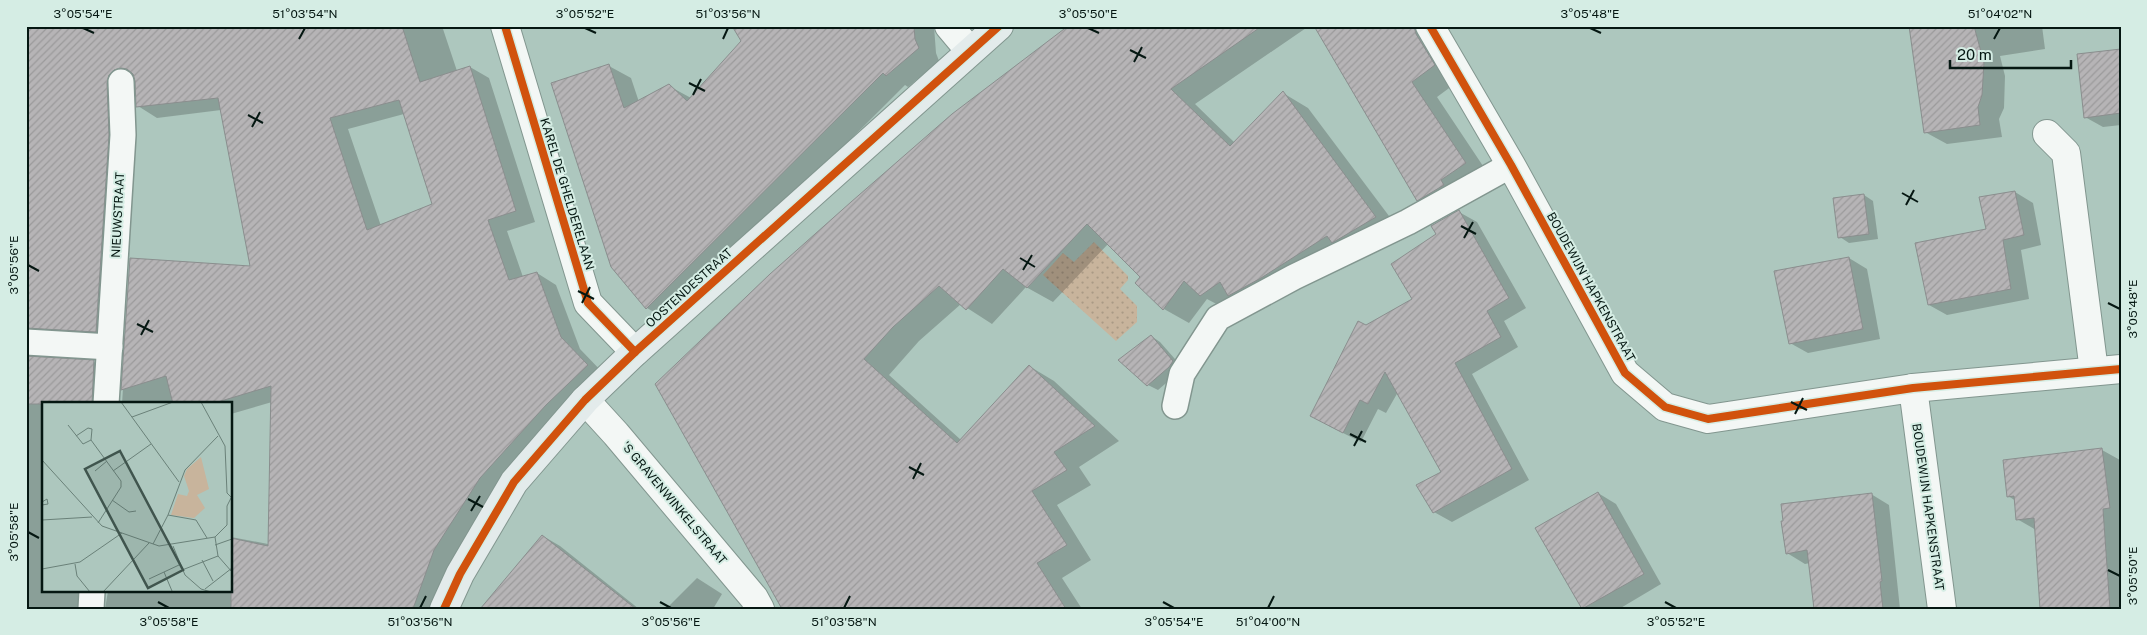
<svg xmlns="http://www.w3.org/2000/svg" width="2147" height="635" viewBox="0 0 2147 635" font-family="'Public Sans',sans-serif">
<defs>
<pattern id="grass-dots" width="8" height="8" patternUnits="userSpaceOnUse" patternTransform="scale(1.25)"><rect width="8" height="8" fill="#c8b49c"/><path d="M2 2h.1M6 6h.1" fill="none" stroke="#aa9a85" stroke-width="1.8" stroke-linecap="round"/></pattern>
<pattern id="building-hatch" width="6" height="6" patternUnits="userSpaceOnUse" patternTransform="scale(1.25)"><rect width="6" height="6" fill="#b6b4b6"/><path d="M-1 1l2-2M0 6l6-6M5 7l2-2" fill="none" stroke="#9b9a9b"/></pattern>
</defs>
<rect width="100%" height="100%" fill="#adc7be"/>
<!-- grass -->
<path fill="url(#grass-dots)" d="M 1094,242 L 1128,276 L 1128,280 L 1120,289 L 1137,306 L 1137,322 L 1116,341 L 1043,275 L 1063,253 L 1074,262 Z"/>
<!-- shadow -->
<g fill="#0003" fill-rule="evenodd">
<path d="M 26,26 L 442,26 L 457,71 L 470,67 L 489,78 L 535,222 L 507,231 L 523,277 L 537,273 L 556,285 L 580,349 L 607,377 L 436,609 L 105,609 L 108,591 L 231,591 L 231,537 L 268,544 L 272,402 L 231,414 L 231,404 L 122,404 L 131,260 L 251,267 L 221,110 L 157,118 L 138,106 L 135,79 L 128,86 L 115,342 L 31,352 L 32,358 L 94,362 L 113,373 L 111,404 L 44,404 L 44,591 L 102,591 L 96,609 L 26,609 ZM 404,114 L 433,205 L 381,226 L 348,129 Z"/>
<path d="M 734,26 L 934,26 L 936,53 L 939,61 L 908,87 L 905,85 L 669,321 L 647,308 L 612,267 L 609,66 L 631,78 L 639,102 L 669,86 L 691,98 L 743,41 Z"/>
<path d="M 1070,26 L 1309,26 L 1195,104 L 1235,143 L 1283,93 L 1308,108 L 1401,232 L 1226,309 L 1207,299 L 1189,323 L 1164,309 L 1142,277 L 1108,244 L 1053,302 L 1026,287 L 992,324 L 961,304 L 919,341 L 889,375 L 961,440 L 1029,366 L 1054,381 L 1119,441 L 1079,467 L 1091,485 L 1057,505 L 1091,560 L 1062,578 L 1082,609 L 783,609 L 657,384 Z"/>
<path d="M 1315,26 L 1450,26 L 1442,33 L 1460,80 L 1437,97 L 1491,178 L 1443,215 L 1417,200 Z"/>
<path d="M 1910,26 L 2042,26 L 2045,49 L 2000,56 L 2005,76 L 2004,108 L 1999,119 L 2002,137 L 1947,144 L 1925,132 Z"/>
<path d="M 2121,51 L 2121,125 L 2103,127 L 2085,117 Z"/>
<path d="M 2015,192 L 2033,203 L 2041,245 L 2021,250 L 2029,299 L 1947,315 L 1929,305 Z"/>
<path d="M 1864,195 L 1873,201 L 1878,239 L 1849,243 L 1840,237 Z"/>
<path d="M 1459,212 L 1477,222 L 1526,308 L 1504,321 L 1518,347 L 1472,374 L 1529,480 L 1452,522 L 1434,512 L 1443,472 L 1398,392 L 1386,413 L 1378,409 L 1361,442 L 1329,426 L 1366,327 L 1413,300 L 1438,235 Z"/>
<path d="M 1849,258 L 1867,269 L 1880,339 L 1808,353 L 1790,343 Z"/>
<path d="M 1151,336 L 1160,342 L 1182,367 L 1179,372 L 1158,390 L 1148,385 Z"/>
<path d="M 2102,450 L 2120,460 L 2121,467 L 2121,609 L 2041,609 L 2036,530 L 2017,519 L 2016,501 L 2008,496 Z"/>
<path d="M 1598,493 L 1616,504 L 1661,584 L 1619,609 L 1583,609 L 1537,529 Z"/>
<path d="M 1871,494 L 1889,505 L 1900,609 L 1815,609 L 1810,563 L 1805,564 L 1787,553 Z"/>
<path d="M 543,536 L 560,546 L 639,609 L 481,609 Z"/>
<path d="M 697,578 L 722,594 L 713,609 L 666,609 Z"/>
</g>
<!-- building -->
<g fill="url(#building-hatch)" stroke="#8a8e8e" fill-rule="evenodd">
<path d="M 26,26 L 402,26 L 420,82 L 470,66 L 516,211 L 488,220 L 509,280 L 537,272 L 561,337 L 588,365 L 546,405 L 480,478 L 434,550 L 413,609 L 231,609 L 231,538 L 268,546 L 271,386 L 211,404 L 173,404 L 166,376 L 121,390 L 130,258 L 250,266 L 218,98 L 136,107 L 135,81 L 133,74 L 127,69 L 121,68 L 114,70 L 109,75 L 107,83 L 109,135 L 96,332 L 26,328 ZM 399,100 L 432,204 L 367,230 L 330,118 Z"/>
<path d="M 732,26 L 914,26 L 915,39 L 919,48 L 886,76 L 883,73 L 646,309 L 611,267 L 551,83 L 609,64 L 624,108 L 669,84 L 687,101 L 741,41 Z"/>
<path d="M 1068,26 L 1262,26 L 1171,89 L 1230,146 L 1283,91 L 1376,217 L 1332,243 L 1327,236 L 1261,278 L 1228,296 L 1220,282 L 1200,296 L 1184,281 L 1163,310 L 1135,283 L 1140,277 L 1087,224 L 1027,288 L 1003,269 L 966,310 L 939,286 L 893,327 L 864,359 L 957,443 L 1029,365 L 1095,426 L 1054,452 L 1067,470 L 1032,491 L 1067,545 L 1037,563 L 1066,609 L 782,609 L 655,384 L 770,274 L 851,202 L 952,114 Z"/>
<path d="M 1314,26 L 1414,26 L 1416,34 L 1435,65 L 1412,82 L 1466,163 L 1441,180 L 1444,185 L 1417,201 Z"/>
<path d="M 1909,26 L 1974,26 L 1984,63 L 1982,95 L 1978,107 L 1980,125 L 1924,133 Z"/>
<path d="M 2121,49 L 2121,113 L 2084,118 L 2077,54 Z"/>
<path d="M 2015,191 L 2024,235 L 2003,240 L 2011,289 L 1928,305 L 1915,243 L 1986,229 L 1979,197 Z"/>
<path d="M 1864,194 L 1869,234 L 1838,238 L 1833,198 Z"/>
<path d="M 1459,210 L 1509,298 L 1487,311 L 1501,337 L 1455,363 L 1512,469 L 1433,513 L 1416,485 L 1441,472 L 1385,372 L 1368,404 L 1360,400 L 1343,433 L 1310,416 L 1358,321 L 1366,325 L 1412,299 L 1391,264 L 1436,234 L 1431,226 Z"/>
<path d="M 1849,257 L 1863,329 L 1789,344 L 1774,271 Z"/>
<path d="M 1151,335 L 1173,361 L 1169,367 L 1147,386 L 1118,360 Z"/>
<path d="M 26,356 L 94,360 L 92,404 L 26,404 Z"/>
<path d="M 2102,448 L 2110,508 L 2103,509 L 2110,609 L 2040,609 L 2034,518 L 2016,520 L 2014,496 L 2007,497 L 2003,460 Z"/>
<path d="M 1598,492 L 1644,574 L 1582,609 L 1535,528 Z"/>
<path d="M 1872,493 L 1882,581 L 1880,582 L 1883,609 L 1814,609 L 1807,550 L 1786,554 L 1781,521 L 1783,521 L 1781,504 Z"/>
<path d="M 542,535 L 636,609 L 480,609 Z"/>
</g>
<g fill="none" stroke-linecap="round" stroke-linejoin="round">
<!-- lane casing -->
<g stroke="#82968f" stroke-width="28">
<g id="lane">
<path d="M 26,342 L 110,347"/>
<path d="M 106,404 L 123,135 L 121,82"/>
<path d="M 1175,406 L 1182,374 L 1218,318 L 1294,277 L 1408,222 L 1511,165"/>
<path d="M 91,609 L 92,591"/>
</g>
</g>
<!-- street casing -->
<g stroke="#82968f" stroke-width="30">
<g id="street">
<path d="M 505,26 L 588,303 L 635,352"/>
<path d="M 949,26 L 970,51"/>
<path d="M 1430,26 L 1511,165 L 1625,373 L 1665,407 L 1708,419 L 1913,388 L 2121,369"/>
<path d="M 2047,134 L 2066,153 L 2094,371"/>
<path d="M 1913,388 L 1942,609"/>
<path d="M 585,400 L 616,434 L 754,598 L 760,609"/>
</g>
</g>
<!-- secondary casing -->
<g stroke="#82968f" stroke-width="30">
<path id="secondary" d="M 444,609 L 460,574 L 514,482 L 585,400 L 635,352 L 999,26"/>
</g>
<!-- lane -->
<use href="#lane" stroke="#f3f7f5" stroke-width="25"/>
<!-- street -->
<use href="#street" stroke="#f3f7f5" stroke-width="28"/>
<!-- secondary -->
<use href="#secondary" stroke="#e3ebeb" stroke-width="28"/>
<!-- cycleway casing -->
<g stroke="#d5ede4" stroke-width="11">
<g id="cycleway">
<path d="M 505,26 L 588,303 L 635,352"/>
<path d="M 1430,26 L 1511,165 L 1625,373 L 1665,407 L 1708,419 L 1913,388 L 2121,369"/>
<path d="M 444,609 L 460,574 L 514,482 L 585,400 L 635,352 L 999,26"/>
</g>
</g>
<!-- cycleway -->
<use href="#cycleway" stroke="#d1520d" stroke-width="8"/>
</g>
<!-- ticks -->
<path fill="none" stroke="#051712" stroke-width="2" d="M 83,28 L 94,33M 585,28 L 596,33M 1088,28 L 1099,33M 1590,28 L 1601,33M 299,39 L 305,28M 723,39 L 728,28M 1994,39 L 2000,28M 1130,50 L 1146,58M 1134,62 L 1142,47M 689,83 L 705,91M 693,95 L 701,79M 248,115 L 263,123M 252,127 L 260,112M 1902,193 L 1918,202M 1906,205 L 1914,190M 1461,226 L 1476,234M 1464,238 L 1473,222M 1020,258 L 1035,267M 28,265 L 39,271M 1023,270 L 1032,255M 578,291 L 594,299M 582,303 L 590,287M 2108,303 L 2120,309M 137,324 L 153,332M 141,335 L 149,320M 1791,402 L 1807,410M 1795,414 L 1803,398M 1350,434 L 1366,442M 1354,446 L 1362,431M 909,467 L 924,475M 913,479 L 921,463M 468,499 L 483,507M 471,511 L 480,496M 28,532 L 39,538M 2108,570 L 2120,576M 158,602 L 169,608M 660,602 L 671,608M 1163,602 L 1174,608M 1665,602 L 1676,608M 420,608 L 426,596M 844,608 L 850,596M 1268,608 L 1274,596"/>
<g text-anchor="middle" stroke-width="4" stroke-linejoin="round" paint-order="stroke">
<!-- street labels -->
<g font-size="12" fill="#051712" stroke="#d5ede4">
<text transform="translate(567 194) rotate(73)" y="4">KAREL DE GHELDERELAAN</text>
<text transform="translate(118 215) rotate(-87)" y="4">NIEUWSTRAAT</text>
<text transform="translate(1591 287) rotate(61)" y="4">BOUDEWIJN HAPKENSTRAAT</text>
<text transform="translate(689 288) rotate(-42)" y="4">OOSTENDESTRAAT</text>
<text transform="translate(674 503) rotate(50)" y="4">'S GRAVENWINKELSTRAAT</text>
<text transform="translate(1928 507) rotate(82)" y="4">BOUDEWIJN HAPKENSTRAAT</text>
</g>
</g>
<!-- overview -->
<g transform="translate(42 402)">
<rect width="190" height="190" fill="#adc7be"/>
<path d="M 159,55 L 167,87 L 155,93 L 163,106 L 152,116 L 129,113 L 136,92 L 145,94 L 147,89 L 142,74 L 145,67 Z" fill="#c8b49c"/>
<path fill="none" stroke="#6a8179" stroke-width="1" d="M 79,0 L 137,80M 159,0 L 183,44 L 185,91 L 189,95M 90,15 L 131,0M 26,23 L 41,42 L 49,38M 34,34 L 46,26 L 50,27 L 49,38 L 79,79 L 79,85 L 56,121M 0,58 L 60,124 L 117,144 L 173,135M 53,69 L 65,59M 71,69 L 109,42M 70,98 L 87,110 L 94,109M 0,100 L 5,97 L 6,102 L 0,103M 126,113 L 154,118 L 165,136M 0,118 L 50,115M 173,135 L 185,123 L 185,104 L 190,94M 173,135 L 176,154 L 190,170M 111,142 L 126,113 L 143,68 L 176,34M 173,143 L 190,137M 131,144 L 143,173 L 159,187 L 169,190M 160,158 L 171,179M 33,162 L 35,174 L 48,190M 0,167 L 38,160 L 80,131M 140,168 L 176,154M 122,170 L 130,189M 107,177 L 137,163M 163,187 L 190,166M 61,190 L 107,141"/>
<path fill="#40554e" fill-opacity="0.15" stroke="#40554e" stroke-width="2.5" d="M 78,49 L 141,168 L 106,186 L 43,67 Z"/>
<rect width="190" height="190" fill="none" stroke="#051712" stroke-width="2.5"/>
</g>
<!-- border -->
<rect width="2147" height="635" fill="none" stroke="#d5ede4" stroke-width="55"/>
<!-- scale -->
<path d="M1950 60v8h121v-8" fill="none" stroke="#051712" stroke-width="2.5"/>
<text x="1957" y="60" font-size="15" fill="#051712" stroke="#d5ede4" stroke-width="4" paint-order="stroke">20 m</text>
<rect x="28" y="28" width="2092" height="580" fill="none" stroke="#051712" stroke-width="2"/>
<g font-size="12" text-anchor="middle" fill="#051712">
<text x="83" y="18">3°05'54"E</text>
<text x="305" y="18">51°03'54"N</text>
<text x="585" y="18">3°05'52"E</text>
<text x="728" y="18">51°03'56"N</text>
<text x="1088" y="18">3°05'50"E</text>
<text x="1590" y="18">3°05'48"E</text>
<text x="2000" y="18">51°04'02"N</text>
<text transform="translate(14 265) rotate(-90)" y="4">3°05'56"E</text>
<text transform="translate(2133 309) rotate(-90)" y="4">3°05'48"E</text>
<text transform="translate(14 532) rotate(-90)" y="4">3°05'58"E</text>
<text transform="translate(2133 576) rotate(-90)" y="4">3°05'50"E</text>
<text x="169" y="626">3°05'58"E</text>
<text x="420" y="626">51°03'56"N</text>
<text x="671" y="626">3°05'56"E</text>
<text x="844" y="626">51°03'58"N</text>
<text x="1174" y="626">3°05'54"E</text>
<text x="1268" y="626">51°04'00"N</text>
<text x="1676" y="626">3°05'52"E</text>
</g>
</svg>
